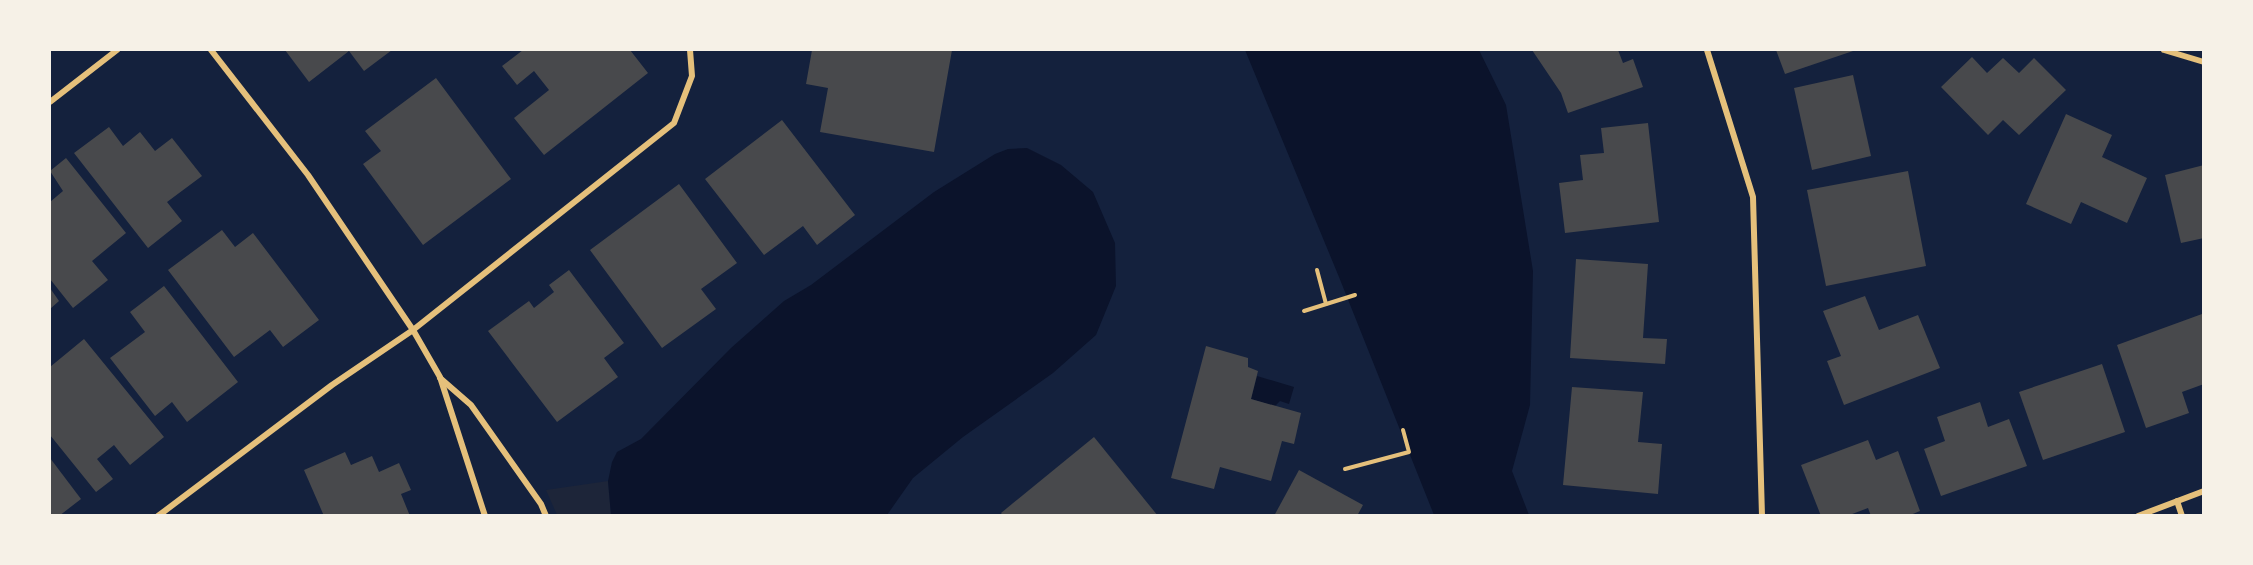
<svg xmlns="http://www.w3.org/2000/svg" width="2253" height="565" viewBox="0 0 2253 565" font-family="'PT Sans',sans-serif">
<rect width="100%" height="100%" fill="#14213d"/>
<!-- green -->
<path fill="#1d2539" d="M 608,481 L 611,515 L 557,515 L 546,490 Z"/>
<!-- water -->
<g fill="#0b132b">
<path d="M 1245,50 L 1479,50 L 1506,105 L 1533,271 L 1530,405 L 1512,471 L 1529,515 L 1434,515 L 1339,277 Z"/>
<path d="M 1027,148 L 1061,165 L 1093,192 L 1115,243 L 1116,286 L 1096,335 L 1053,373 L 963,437 L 913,478 L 887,515 L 611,515 L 608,481 L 612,462 L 617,452 L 641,439 L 731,348 L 784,301 L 811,285 L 934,192 L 995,154 L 1008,149 Z"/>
<path d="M 1257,376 L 1294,387 L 1289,404 L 1280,401 L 1275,406 L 1251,399 Z"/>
</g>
<!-- building -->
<g fill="#48494c">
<path d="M 285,50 L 392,50 L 364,71 L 349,51 L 309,82 Z"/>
<path d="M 523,50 L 630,50 L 648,73 L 544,155 L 514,118 L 549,90 L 534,71 L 517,85 L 502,66 Z"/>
<path d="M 812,50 L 952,50 L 934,152 L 820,132 L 828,88 L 806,84 Z"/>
<path d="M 1532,50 L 1618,50 L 1623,63 L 1633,59 L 1643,87 L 1568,113 L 1561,93 Z"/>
<path d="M 1776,50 L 1856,50 L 1785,74 Z"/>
<path d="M 1972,57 L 1987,73 L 2003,58 L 2019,73 L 2034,58 L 2066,90 L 2019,135 L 2003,120 L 1988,135 L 1941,87 Z"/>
<path d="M 1853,75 L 1871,156 L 1812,170 L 1794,88 Z"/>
<path d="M 436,78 L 511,179 L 423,245 L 363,164 L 381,151 L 365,131 Z"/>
<path d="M 2066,114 L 2112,135 L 2102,157 L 2147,178 L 2127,223 L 2081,202 L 2071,224 L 2026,204 Z"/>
<path d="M 782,120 L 855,215 L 817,245 L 803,226 L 764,255 L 705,179 Z"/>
<path d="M 1648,123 L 1659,222 L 1565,233 L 1559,183 L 1583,180 L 1580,155 L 1604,153 L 1601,128 Z"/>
<path d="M 109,127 L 123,146 L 140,132 L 155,151 L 172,138 L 202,176 L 167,202 L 182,221 L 148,248 L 74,153 Z"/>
<path d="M 66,158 L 126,233 L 92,261 L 108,280 L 73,308 L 50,279 L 50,202 L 63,191 L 50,171 Z"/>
<path d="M 2204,165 L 2204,238 L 2181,243 L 2165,175 Z"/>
<path d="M 1908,171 L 1926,266 L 1826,286 L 1807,190 Z"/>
<path d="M 679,184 L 737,263 L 701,289 L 716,309 L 662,348 L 590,250 Z"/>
<path d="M 222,230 L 235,247 L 253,233 L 319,320 L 283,347 L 270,330 L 234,357 L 168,270 Z"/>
<path d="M 1576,259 L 1648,264 L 1643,338 L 1667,339 L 1665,364 L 1570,358 Z"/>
<path d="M 569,270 L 624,343 L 604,358 L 618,377 L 557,422 L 488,331 L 529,301 L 534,308 L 554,292 L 549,285 Z"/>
<path d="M 164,286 L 238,382 L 187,422 L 172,402 L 155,416 L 110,358 L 145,332 L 130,312 Z"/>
<path d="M 50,288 L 59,301 L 50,309 Z"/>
<path d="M 1865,296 L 1879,330 L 1918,315 L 1940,368 L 1844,405 L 1827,361 L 1841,356 L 1823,311 Z"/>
<path d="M 2202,314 L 2204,384 L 2182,392 L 2189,413 L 2146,428 L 2117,345 Z"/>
<path d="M 84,339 L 164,437 L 130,465 L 114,445 L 97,459 L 113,479 L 96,492 L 50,435 L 50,367 Z"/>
<path d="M 1206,346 L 1248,358 L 1248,367 L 1258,371 L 1251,399 L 1301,413 L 1294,444 L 1282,441 L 1271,481 L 1220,467 L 1214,489 L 1171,478 Z"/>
<path d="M 2102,364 L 2125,432 L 2043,460 L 2019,392 Z"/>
<path d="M 1572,387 L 1643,392 L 1638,442 L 1662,444 L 1658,494 L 1563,485 Z"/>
<path d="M 1980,402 L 1988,427 L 2009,419 L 2027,466 L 1941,496 L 1924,449 L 1945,441 L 1937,417 Z"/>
<path d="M 1094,437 L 1158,516 L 1003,516 L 1001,513 Z"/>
<path d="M 1868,440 L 1876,460 L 1898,451 L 1920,511 L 1908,516 L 1871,516 L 1868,508 L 1847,516 L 1821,516 L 1801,465 Z"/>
<path d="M 345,452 L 351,465 L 372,456 L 379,472 L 399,463 L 411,490 L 401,494 L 410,516 L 324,516 L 304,470 Z"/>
<path d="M 50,458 L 81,499 L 59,516 L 50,516 Z"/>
<path d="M 1299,470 L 1363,505 L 1357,516 L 1274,516 Z"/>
</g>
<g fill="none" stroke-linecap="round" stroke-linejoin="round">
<!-- path -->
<g stroke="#e5c07b" stroke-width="4">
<path d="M 1317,270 L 1326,304"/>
<path d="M 1304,311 L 1355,295"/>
<path d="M 1345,469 L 1409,452 L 1403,430"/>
</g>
<!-- minor -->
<g stroke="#e5c07b" stroke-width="6">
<path d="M 211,50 L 308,175 L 413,330 L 440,377 L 485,516"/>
<path d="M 1707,50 L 1753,197 L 1762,516"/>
<path d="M 2164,50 L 2204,62"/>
<path d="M 50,102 L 117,50"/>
<path d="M 440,378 L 471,405 L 541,504 L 546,516"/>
<path d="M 2177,501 L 2182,516"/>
<path d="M 158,516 L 332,385 L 413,330 L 674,123 L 692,76 L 690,50"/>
<path d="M 2138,516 L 2204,491"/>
</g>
</g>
<!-- border -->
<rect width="2253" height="565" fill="none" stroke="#f6f1e7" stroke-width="102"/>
</svg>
